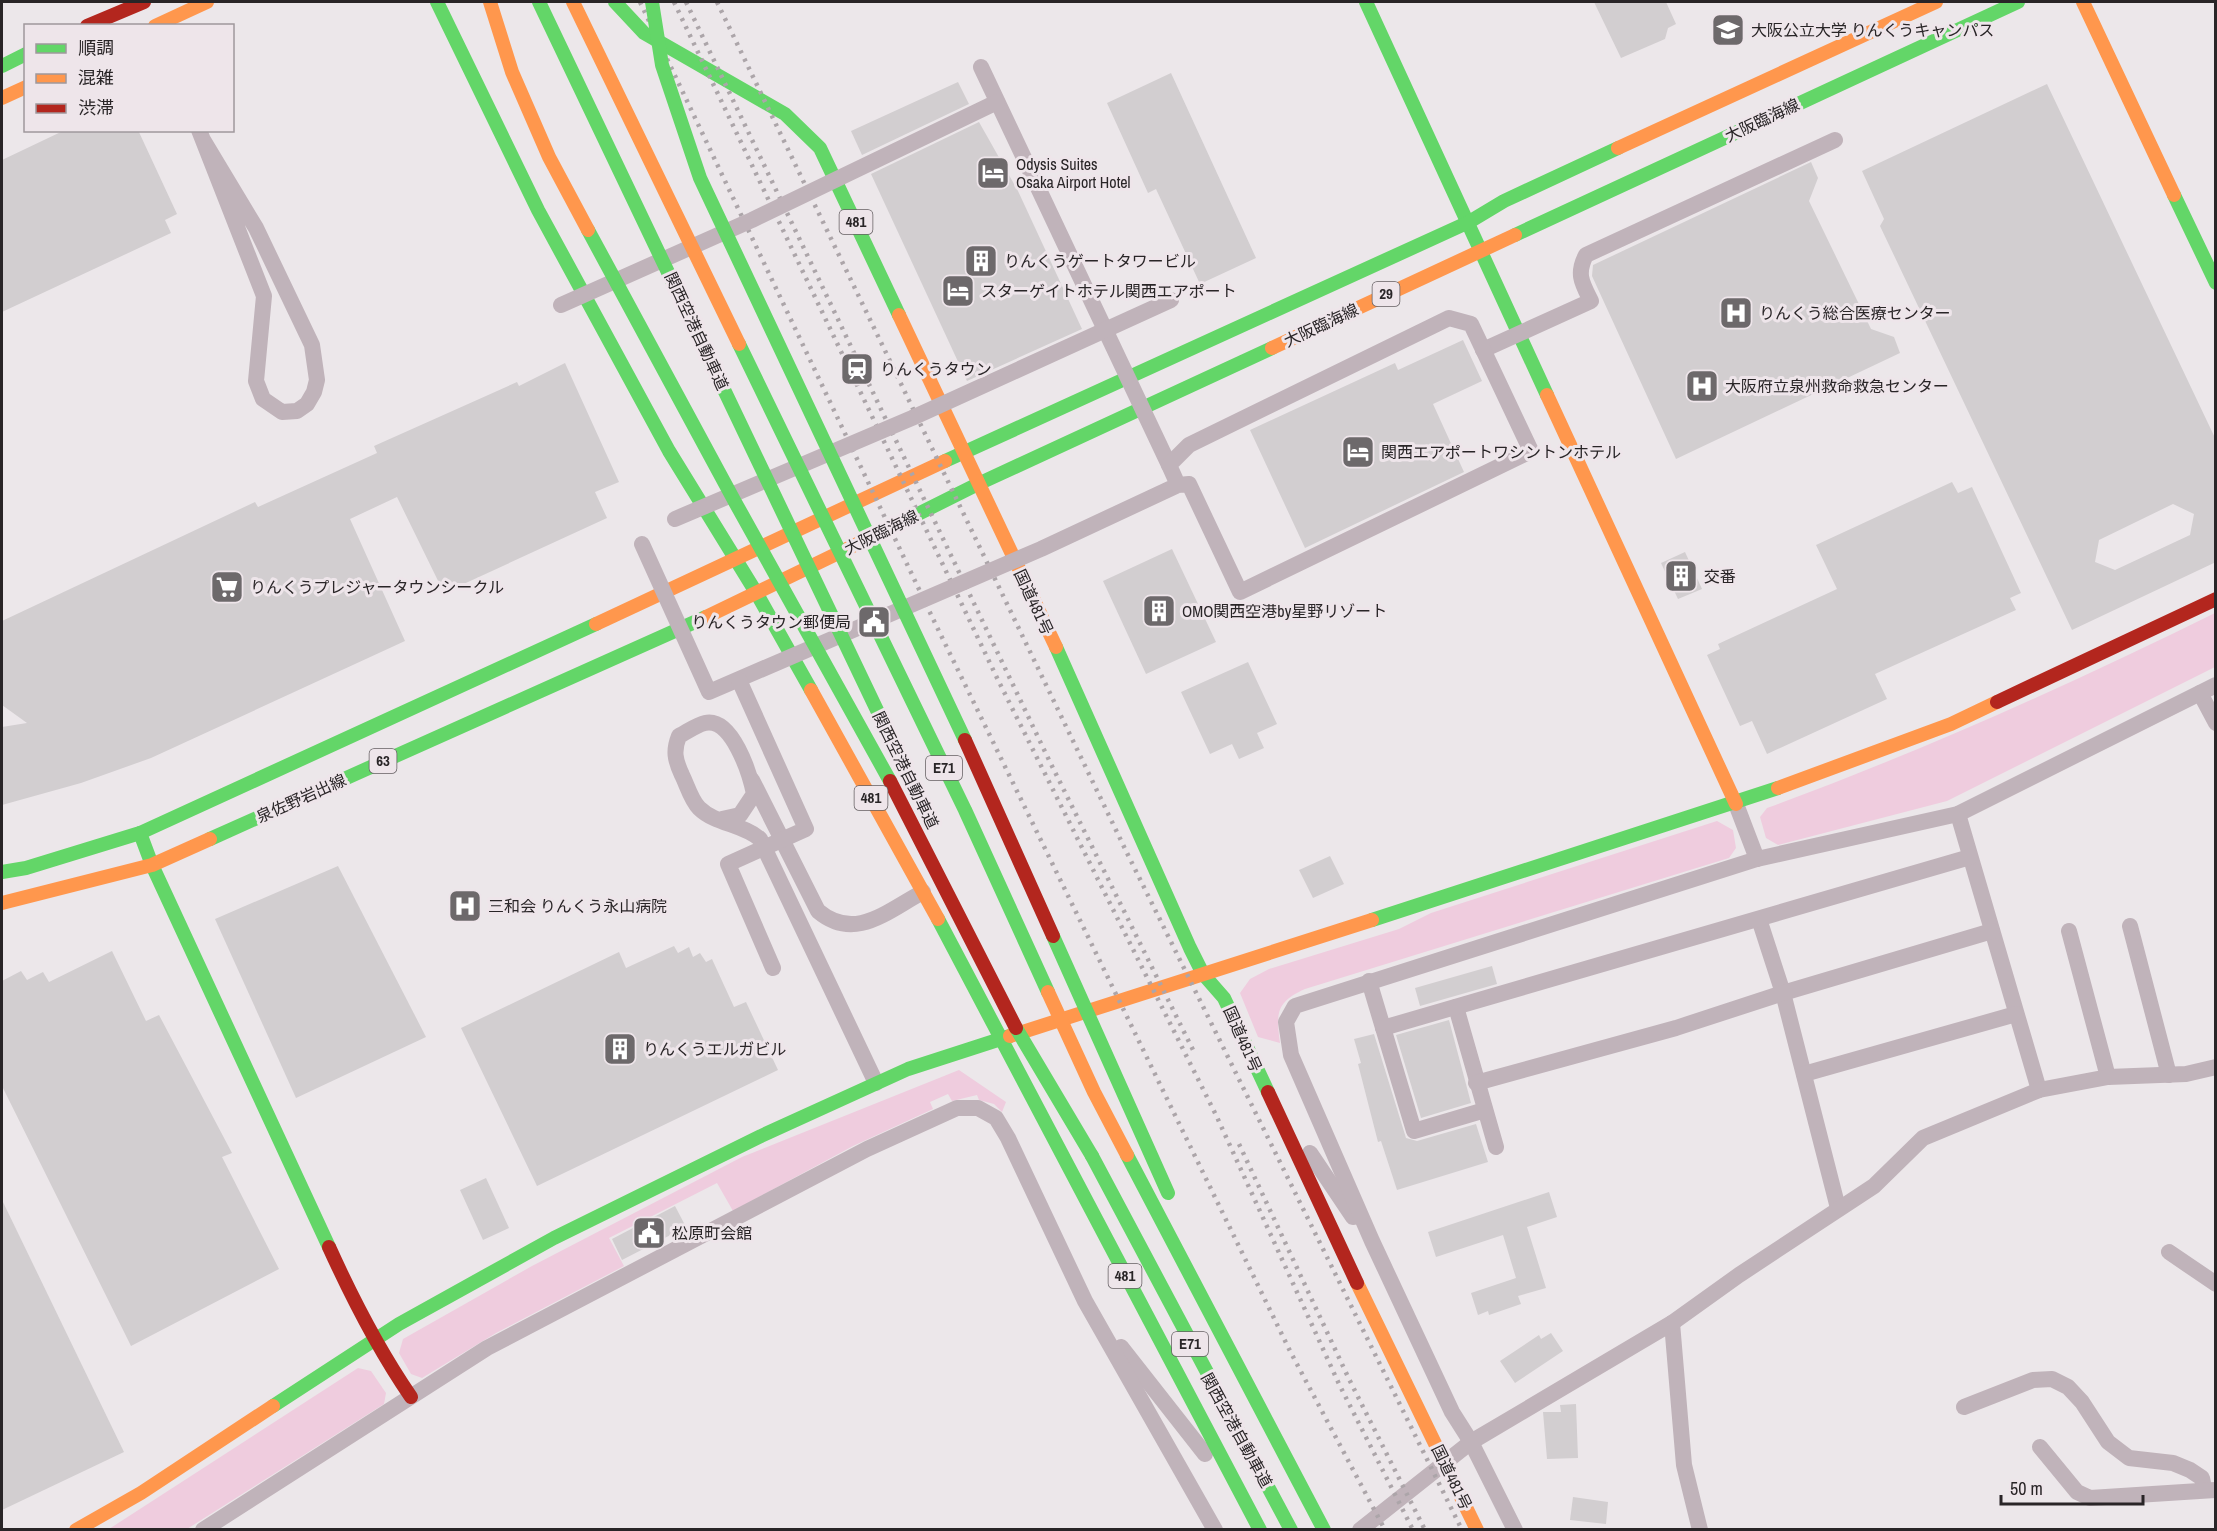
<svg xmlns="http://www.w3.org/2000/svg" width="2217" height="1531" viewBox="0 0 2217 1531" font-family="'Archivo Narrow','Noto Sans JP',sans-serif">
<rect width="100%" height="100%" fill="#ece7ea"/>
<!-- green -->
<g fill="#efccde">
<path d="M 2215,613 L 2215,667 L 1947,801 L 1778,845 L 1766,838 L 1760,817 L 1767,808 C 1920,752 2069,685 2215,613 Z"/>
<path d="M 1717,821 L 1733,830 L 1736,848 L 1729,858 L 1305,989 C 1276,1002 1276,1013 1280,1043 L 1258,1037 L 1240,993 L 1250,979 L 1269,969 L 1399,929 L 1431,913 Z"/>
<path d="M 959,1070 L 1006,1102 L 1002,1112 L 994,1104 L 979,1100 L 977,1095 L 952,1101 L 948,1094 L 930,1102 L 933,1109 L 853,1146 L 733,1211 L 717,1183 L 609,1238 L 624,1266 L 496,1333 L 422,1378 L 411,1374 L 399,1353 L 403,1339 L 532,1266 L 742,1157 Z"/>
<path d="M 358,1368 L 371,1371 L 386,1393 L 384,1404 L 187,1529 L 109,1529 Z"/>
</g>
<!-- building -->
<g fill="#d2ced0" fill-rule="evenodd">
<path d="M 1594,2 L 1666,2 L 1676,24 L 1668,28 L 1665,39 L 1621,58 Z"/>
<path d="M 1171,73 L 1256,258 L 1200,284 L 1156,189 L 1148,193 L 1107,103 Z"/>
<path d="M 958,82 L 969,104 L 862,155 L 851,131 Z"/>
<path d="M 2047,84 L 2216,440 L 2216,562 L 2072,630 L 1880,226 L 1884,219 L 1862,171 ZM 2173,504 L 2194,514 L 2190,535 L 2115,570 L 2095,562 L 2099,540 Z"/>
<path d="M 979,122 L 1018,191 L 1082,329 L 967,381 L 871,174 Z"/>
<path d="M 65,130 L 138,130 L 177,214 L 165,220 L 171,233 L 2,312 L 2,160 Z"/>
<path d="M 1811,162 L 1818,178 L 1809,201 L 1871,329 L 1894,337 L 1900,353 L 1676,459 L 1592,276 L 1593,265 Z"/>
<path d="M 1463,340 L 1482,381 L 1433,404 L 1464,472 L 1305,548 L 1250,430 L 1395,363 L 1398,370 Z"/>
<path d="M 565,363 L 619,482 L 595,492 L 607,518 L 444,593 L 397,497 L 350,519 L 405,641 L 151,758 L 81,783 L 2,805 L 2,727 L 27,723 L 2,705 L 2,621 L 255,502 L 258,507 L 377,453 L 374,446 L 517,382 L 519,386 Z"/>
<path d="M 1952,482 L 1958,493 L 1972,487 L 2021,593 L 2010,598 L 2016,610 L 1875,674 L 1887,699 L 1767,754 L 1752,721 L 1740,726 L 1707,655 L 1720,649 L 1718,644 L 1837,589 L 1816,545 Z"/>
<path d="M 1172,549 L 1216,642 L 1146,674 L 1103,581 Z"/>
<path d="M 1685,552 L 1702,589 L 1678,599 L 1661,563 Z"/>
<path d="M 1248,662 L 1277,724 L 1257,733 L 1264,748 L 1239,759 L 1232,744 L 1210,754 L 1181,692 Z"/>
<path d="M 1330,856 L 1344,884 L 1313,898 L 1299,870 Z"/>
<path d="M 338,866 L 426,1037 L 296,1098 L 215,919 Z"/>
<path d="M 674,946 L 678,953 L 689,947 L 693,957 L 700,953 L 706,962 L 712,959 L 734,1007 L 746,1002 L 778,1070 L 537,1186 L 461,1028 L 619,952 L 626,968 Z"/>
<path d="M 112,951 L 146,1021 L 159,1015 L 232,1153 L 222,1157 L 279,1269 L 131,1346 L 2,1086 L 2,981 L 21,971 L 27,980 L 43,972 L 49,982 Z"/>
<path d="M 1492,966 L 1497,984 L 1420,1006 L 1415,988 Z"/>
<path d="M 1449,1020 L 1471,1103 L 1421,1118 L 1396,1035 Z"/>
<path d="M 1374,1034 L 1406,1138 L 1417,1141 L 1476,1124 L 1488,1162 L 1397,1190 L 1381,1141 L 1378,1142 L 1358,1064 L 1361,1063 L 1354,1039 Z"/>
<path d="M 486,1178 L 509,1228 L 483,1240 L 460,1190 Z"/>
<path d="M 1549,1192 L 1557,1217 L 1527,1227 L 1546,1288 L 1518,1296 L 1521,1304 L 1489,1315 L 1488,1311 L 1478,1315 L 1471,1293 L 1516,1278 L 1503,1235 L 1436,1257 L 1428,1232 Z"/>
<path d="M 2,1200 L 124,1452 L 2,1510 Z"/>
<path d="M 675,1206 L 686,1227 L 622,1260 L 612,1239 Z"/>
<path d="M 1551,1333 L 1563,1351 L 1515,1383 L 1500,1361 L 1539,1335 L 1541,1339 Z"/>
<path d="M 1576,1404 L 1578,1458 L 1547,1459 L 1543,1412 L 1561,1412 L 1560,1405 Z"/>
<path d="M 1573,1497 L 1608,1502 L 1606,1524 L 1570,1520 Z"/>
</g>
<g fill="none" stroke-linecap="round" stroke-linejoin="round">
<!-- street -->
<g stroke="#c0b3ba" stroke-width="16">
<path d="M 199,130 L 264,296 L 256,381 L 263,399 L 282,412 L 297,411 L 307,404 L 314,392 L 317,380 L 312,345 L 256,228 L 203,140"/>
<path d="M 2200,693 L 2216,723"/>
<path d="M 752,780 L 818,911 C 855,942 887,911 923,892"/>
<path d="M 1736,804 L 1757,859"/>
<path d="M 1958,814 L 2039,1090"/>
<path d="M 722,819 L 740,815 L 754,794 C 750,774 732,717 705,723 C 696,725 687,732 679,736 C 673,751 675,760 682,775 C 687,785 691,800 699,808 C 715,824 743,824 760,839 L 876,1083"/>
<path d="M 1759,919 L 1783,993 L 1838,1208"/>
<path d="M 2130,926 L 2169,1075"/>
<path d="M 2069,931 L 2108,1077"/>
<path d="M 1369,981 L 1414,1131 L 1485,1110"/>
<path d="M 1456,1007 L 1496,1147"/>
<path d="M 1383,1028 L 1970,857"/>
<path d="M 1804,1074 L 2016,1014"/>
<path d="M 1476,1083 L 1676,1028 L 1783,993 L 1992,931"/>
<path d="M 1310,1153 L 1353,1217"/>
<path d="M 2169,1252 L 2216,1284"/>
<path d="M 1672,1323 L 1684,1465 L 1700,1530"/>
<path d="M 1121,1347 L 1205,1454"/>
<path d="M 1964,1407 L 2033,1380 L 2052,1379 L 2068,1387 L 2082,1402 L 2108,1442 L 2129,1458 L 2173,1463 L 2190,1470 L 2202,1478 L 2204,1488"/>
<path d="M 2040,1447 L 2077,1492 L 2090,1498 L 2215,1490"/>
<path d="M 203,1530 L 487,1348 L 867,1149 L 957,1108 L 978,1108 L 996,1118 L 1008,1138 L 1085,1301 L 1215,1530"/>
<path d="M 1360,1530 L 1471,1442 L 1672,1323 L 1739,1275 L 1874,1186 L 1923,1138 L 2039,1090 L 2108,1077 L 2186,1074 L 2216,1067"/>
<path d="M 1515,1530 L 1471,1442 L 1452,1412 L 1372,1241 L 1291,1055 L 1286,1022 L 1295,1006 L 1757,859 L 1958,814 L 2216,685"/>
</g>
<!-- fast -->
<g stroke="#63d668" stroke-width="14">
<path d="M 437,2 L 538,210 L 669,451 L 757,594 L 811,690"/>
<path d="M 615,2 L 644,33 L 785,114 L 820,148 L 899,315"/>
<path d="M 1366,2 L 1547,395"/>
<path d="M 2,66 L 26,54"/>
<path d="M 2174,195 L 2216,283"/>
<path d="M 1515,235 L 2018,2"/>
<path d="M 945,461 L 1469,222 L 1504,201 L 1618,148"/>
<path d="M 888,529 L 978,484 L 1272,348"/>
<path d="M 1056,647 L 1190,948 L 1203,974 L 1224,998 L 1268,1092"/>
<path d="M 140,833 L 152,865 L 329,1247"/>
<path d="M 210,839 L 706,617"/>
<path d="M 2,872 L 26,868 L 140,833 L 596,624"/>
<path d="M 938,919 L 1260,1530"/>
<path d="M 1372,920 L 1778,788"/>
<path d="M 1092,1156 L 1291,1530"/>
<path d="M 273,1406 L 399,1324 L 554,1238 L 761,1136 L 908,1069 L 1010,1036"/>
</g>
<!-- slow -->
<g stroke="#ff974d" stroke-width="14">
<path d="M 2083,2 L 2174,195"/>
<path d="M 155,26 L 207,2"/>
<path d="M 2,98 L 26,87"/>
<path d="M 1618,148 L 1936,2"/>
<path d="M 899,315 L 1056,647"/>
<path d="M 1272,348 L 1515,235"/>
<path d="M 1547,395 L 1736,804"/>
<path d="M 706,617 L 888,529"/>
<path d="M 596,624 L 945,461"/>
<path d="M 811,690 L 938,919"/>
<path d="M 1778,788 L 1951,724 L 1997,702"/>
<path d="M 2,903 L 152,865 L 210,839"/>
<path d="M 1010,1036 L 1372,920"/>
<path d="M 1357,1283 L 1477,1530"/>
<path d="M 76,1530 L 141,1493 L 273,1406"/>
</g>
<!-- jam -->
<g stroke="#b3261e" stroke-width="14">
<path d="M 87,26 L 144,2"/>
<path d="M 1997,702 L 2216,599"/>
<path d="M 1268,1092 L 1357,1283"/>
<path d="M 329,1247 C 353,1300 378,1349 411,1397"/>
</g>
<!-- rail -->
<g stroke="#aca5a9" stroke-width="4.5" stroke-dasharray="3 6" stroke-linecap="butt">
<path d="M 640,2 L 935,623 L 1290,1351 L 1385,1530"/>
<path d="M 674,2 L 998,680 L 1216,1115 L 1339,1384 L 1413,1530"/>
<path d="M 686,2 L 1049,760 L 1194,1052"/>
<path d="M 717,2 L 1128,855 L 1462,1530"/>
<path d="M 1239,1144 L 1349,1379 L 1425,1530"/>
</g>
<!-- street-bridge -->
<g stroke="#c0b3ba" stroke-width="16">
<path d="M 981,67 L 1169,465"/>
<path d="M 561,305 L 752,220 L 997,102"/>
<path d="M 1483,350 L 1591,301 C 1582,283 1576,274 1586,255 L 1835,140"/>
<path d="M 675,519 L 912,418 L 1171,300"/>
<path d="M 642,544 L 709,692 L 1041,549 L 1178,485 L 1169,465 L 1189,445 L 1449,318 L 1471,324 L 1531,451 L 1240,592 L 1189,484 L 1178,485"/>
<path d="M 739,680 L 806,829 L 728,864 L 773,968"/>
</g>
<!-- fast-bridge -->
<g stroke="#63d668" stroke-width="14">
<path d="M 539,2 L 896,750"/>
<path d="M 652,2 L 662,65 L 700,178 L 965,740"/>
<path d="M 588,230 L 735,502 L 890,781"/>
<path d="M 739,344 L 965,810 L 1048,992"/>
<path d="M 1053,936 L 1168,1193"/>
<path d="M 1016,1028 L 1092,1156"/>
<path d="M 1127,1155 L 1324,1530"/>
</g>
<!-- slow-bridge -->
<g stroke="#ff974d" stroke-width="14">
<path d="M 490,2 L 512,72 L 549,157 L 588,230"/>
<path d="M 573,2 L 739,344"/>
<path d="M 1048,992 L 1094,1092 L 1127,1155"/>
</g>
<!-- jam-bridge -->
<g stroke="#b3261e" stroke-width="14">
<path d="M 965,740 L 1053,936"/>
<path d="M 890,781 L 1016,1028"/>
</g>
</g>
<!-- icons -->
<defs>
<g id="university-square" transform="scale(1.725)"><rect x="-9" y="-9" width="18" height="18" rx="4" fill="#6d696b" stroke="#eee5ea"/><path d="M0-5L7-2L0 1L-7-2ZM-4 1L0 2.5L4 1V4Q0 6-4 4Z" fill="#fff"/></g>
<g id="hotel-square" transform="scale(1.725)"><rect x="-9" y="-9" width="18" height="18" rx="4" fill="#6d696b" stroke="#eee5ea"/><path d="M-6-4.5h1.5V1H6V5H4.5V3h-9V5H-6ZM-4 0a1.8 1.8 0 1 1 3.6 0ZM.5 0V-2.5h3Q6-2.5 6 0Z" fill="#fff"/></g>
<g id="building-square" transform="scale(1.725)"><rect x="-9" y="-9" width="18" height="18" rx="4" fill="#6d696b" stroke="#eee5ea"/><path d="M-4-6H4V6H1V3H-1V6H-4ZM-2.5-4.3h1.7v1.8h-1.7ZM.8-4.3h1.7v1.8H.8ZM-2.5-1h1.7V.8h-1.7ZM.8-1h1.7V.8H.8Z" fill="#fff"/></g>
<g id="hospital-square" transform="scale(1.725)"><rect x="-9" y="-9" width="18" height="18" rx="4" fill="#6d696b" stroke="#eee5ea"/><path d="M-5-5h3v3.5h4V-5h3V5h-3V1.5h-4V5h-3Z" fill="#fff"/></g>
<g id="station-square" transform="scale(1.725)"><rect x="-9" y="-9" width="18" height="18" rx="4" fill="#6d696b" stroke="#eee5ea"/><path d="M-3-6H3Q5-6 5-4V2Q5 4 3 4L4.5 6H3L1.5 4h-3L-3 6H-4.5L-3 4Q-5 4-5 2V-4Q-5-6-3-6ZM-3.5-4v3h7v-3ZM-3.5 1v1.5H-2V1ZM2 1v1.5H3.5V1Z" fill="#fff"/></g>
<g id="supermarket-square" transform="scale(1.725)"><rect x="-9" y="-9" width="18" height="18" rx="4" fill="#6d696b" stroke="#eee5ea"/><path d="M-6-5.5h2.5l.6 2H6L4.5 2H-2.5L-4.4-4H-6ZM-1.5 3.2a1.3 1.3 0 1 0 .1 0ZM3 3.2a1.3 1.3 0 1 0 .1 0Z" fill="#fff"/></g>
<g id="civic-square" transform="scale(1.725)"><rect x="-9" y="-9" width="18" height="18" rx="4" fill="#6d696b" stroke="#eee5ea"/><path d="M-.6-6.5H3V-4.5H.6V-3L4-1V1h2V6H-6V1h2V-1L-.6-3ZM-1.2 2.5V6h2.4V2.5Z" fill="#fff"/></g>
</defs>
<g fill-rule="evenodd">
<use href="#university-square" x="1728" y="30"/>
<use href="#hotel-square" x="993" y="173"/>
<use href="#building-square" x="981" y="261"/>
<use href="#hotel-square" x="958" y="291"/>
<use href="#hospital-square" x="1736" y="313"/>
<use href="#station-square" x="857" y="369"/>
<use href="#hospital-square" x="1702" y="386"/>
<use href="#hotel-square" x="1358" y="452"/>
<use href="#building-square" x="1681" y="576"/>
<use href="#supermarket-square" x="227" y="587"/>
<use href="#building-square" x="1159" y="611"/>
<use href="#civic-square" x="874" y="622"/>
<use href="#hospital-square" x="465" y="906"/>
<use href="#building-square" x="620" y="1049"/>
<use href="#civic-square" x="649" y="1233"/>
</g>
<g text-anchor="middle" stroke-width="6" stroke-linejoin="round" paint-order="stroke">
<!-- shield labels -->
<g fill="#eee5ea" stroke="#645f62" stroke-width="1.5">
<rect x="839.5" y="210" width="33" height="24" rx="4.5"/>
<rect x="1372.5" y="282" width="27" height="24" rx="4.5"/>
<rect x="369.5" y="749" width="27" height="24" rx="4.5"/>
<rect x="926" y="756" width="36" height="24" rx="4.5"/>
<rect x="854.5" y="786" width="33" height="24" rx="4.5"/>
<rect x="1108.5" y="1264" width="33" height="24" rx="4.5"/>
<rect x="1172" y="1332" width="36" height="24" rx="4.5"/>
</g>
<g font-size="15" font-weight="bold" fill="#292527">
<text x="856" y="227">481</text>
<text x="1386" y="299">29</text>
<text x="383" y="766">63</text>
<text x="944" y="773">E71</text>
<text x="871" y="803">481</text>
<text x="1125" y="1281">481</text>
<text x="1190" y="1349">E71</text>
</g>
<!-- poi labels -->
<g font-size="16" fill="#292527" stroke="#eee5ea" text-anchor="start">
<text x="1751" y="36">大阪公立大学 りんくうキャンパス</text>
<text x="1016" y="170">Odysis Suites<tspan x="1016" dy="18">Osaka Airport Hotel</tspan></text>
<text x="1004" y="267">りんくうゲートタワービル</text>
<text x="981" y="297">スターゲイトホテル関西エアポート</text>
<text x="1759" y="319">りんくう総合医療センター</text>
<text x="880" y="375">りんくうタウン</text>
<text x="1725" y="392">大阪府立泉州救命救急センター</text>
<text x="1381" y="458">関西エアポートワシントンホテル</text>
<text x="1704" y="582">交番</text>
<text x="250" y="593">りんくうプレジャータウンシークル</text>
<text x="1182" y="617">OMO関西空港by星野リゾート</text>
<text x="851" y="628" text-anchor="end">りんくうタウン郵便局</text>
<text x="488" y="912">三和会 りんくう永山病院</text>
<text x="643" y="1055">りんくうエルガビル</text>
<text x="672" y="1239">松原町会館</text>
</g>
<!-- street labels -->
<g font-size="16" fill="#292527" stroke="#eee5ea">
<text transform="translate(1762 120) rotate(-25)" y="6">大阪臨海線</text>
<text transform="translate(1321 325) rotate(-25)" y="6">大阪臨海線</text>
<text transform="translate(697 331) rotate(65)" y="6">関西空港自動車道</text>
<text transform="translate(881 532) rotate(-26)" y="6">大阪臨海線</text>
<text transform="translate(1034 602) rotate(65)" y="6">国道481号</text>
<text transform="translate(906 770) rotate(64)" y="6">関西空港自動車道</text>
<text transform="translate(301 798) rotate(-24)" y="6">泉佐野岩出線</text>
<text transform="translate(1243 1039) rotate(66)" y="6">国道481号</text>
<text transform="translate(1237 1430) rotate(61)" y="6">関西空港自動車道</text>
<text transform="translate(1452 1477) rotate(64)" y="6">国道481号</text>
</g>
</g>
<!-- border -->
<rect width="2217" height="1531" fill="none" stroke="#292527" stroke-width="6"/>
<!-- legend -->
<rect x="24" y="24" width="210" height="108" fill="#eee5ea" stroke="#9f989c" stroke-width="1.5"/>
<rect x="36" y="44" width="30" height="9" fill="#63d668" stroke="#9f989c" stroke-width="1.5"/>
<text x="78" y="54" font-size="18" fill="#292527">順調</text>
<rect x="36" y="74" width="30" height="9" fill="#ff974d" stroke="#9f989c" stroke-width="1.5"/>
<text x="78" y="84" font-size="18" fill="#292527">混雑</text>
<rect x="36" y="104" width="30" height="9" fill="#b3261e" stroke="#9f989c" stroke-width="1.5"/>
<text x="78" y="114" font-size="18" fill="#292527">渋滞</text>
<!-- scale -->
<path d="M2001 1495v9h142v-9" fill="none" stroke="#292527" stroke-width="3"/>
<text x="2010" y="1495" font-size="18" fill="#292527" stroke="#eee5ea" stroke-width="4.5" paint-order="stroke">50 m</text>
</svg>
